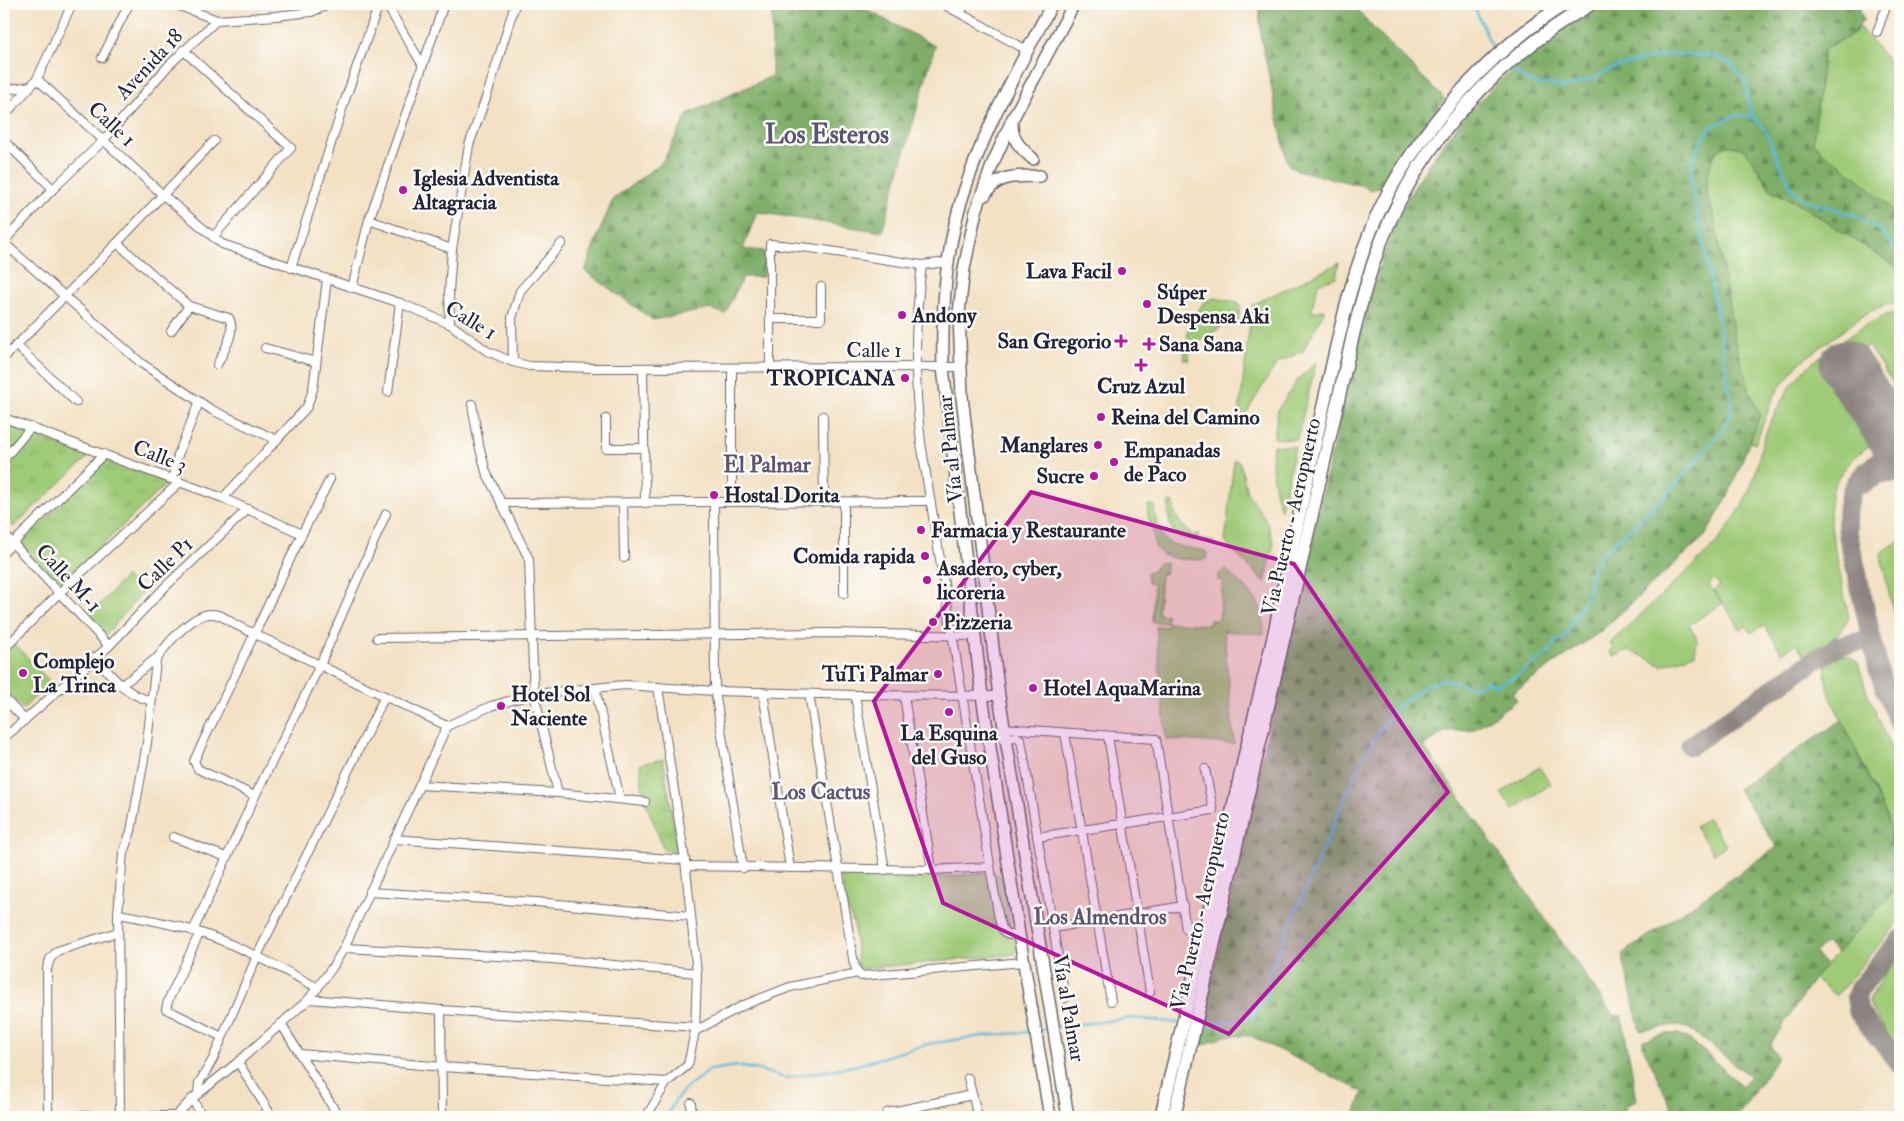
<svg xmlns="http://www.w3.org/2000/svg" width="1904" height="1121" viewBox="0 0 1904 1121" font-family="'IM FELL Double Pica',serif">
<defs>
<pattern id="forest-firs" width="22" height="20" patternUnits="userSpaceOnUse" patternTransform="scale(1.25)"><rect width="22" height="20" fill="#7fae68"/><path d="M5 1l3.5 6h-7zM16 11l3.5 6h-7z" fill="#688d57"/></pattern>
<pattern id="park-tufts" width="24" height="20" patternUnits="userSpaceOnUse" patternTransform="scale(1.25)"><rect width="24" height="20" fill="#9fca77"/><path d="M3 7l-1-3M5 7V3M7 7l1-3M15 17l-1-3M17 17v-4M19 17l1-3" fill="none" stroke="#89ad68"/></pattern>
</defs>
<rect width="100%" height="100%" fill="#fdfcf7"/>
<filter id="ink" filterUnits="userSpaceOnUse"><feTurbulence type="fractalNoise" baseFrequency=".02" numOctaves="2"/><feDisplacementMap in="SourceGraphic" scale="10" xChannelSelector="R" yChannelSelector="G"/><feConvolveMatrix kernelMatrix="1 2 1 2 8 2 1 2 1" color-interpolation-filters="sRGB"/></filter>
<filter id="wash" filterUnits="userSpaceOnUse"><feTurbulence type="fractalNoise" baseFrequency=".0096" numOctaves="4" result="noise"/><feDisplacementMap in="SourceGraphic" scale="20" xChannelSelector="R" yChannelSelector="G"/><feGaussianBlur stdDeviation="1.12" result="paint"/><feColorMatrix in="noise" values="0 0 0 0 0 0 0 0 0 0 0 0 0 0 0 0 0 1.4 0 .05"/><feComposite in="paint" operator="in"/></filter>
<g filter="url(#wash)">
<rect width="100%" height="100%" fill="#f3e1c4"/>
<!-- grass -->
<g fill="#9fca77" stroke="#607659">
<path d="M 1859,27 L 1900,74 L 1900,216 L 1813,144 L 1824,48 L 1851,36 Z"/>
<path d="M 1729,146 L 1738,147 L 1746,151 L 1771,190 L 1799,204 L 1900,269 L 1900,303 L 1885,305 L 1865,314 L 1798,364 L 1779,388 L 1773,399 L 1755,444 L 1750,442 L 1760,415 L 1751,395 L 1735,343 L 1714,216 L 1707,194 L 1706,182 L 1712,160 L 1716,152 L 1721,148 Z"/>
<path d="M 1339,263 L 1336,277 L 1318,284 L 1311,312 L 1325,310 L 1303,351 L 1277,363 L 1245,415 L 1239,415 L 1252,305 Z"/>
<path d="M 1214,298 L 1238,302 L 1240,307 L 1238,321 L 1237,322 L 1234,318 L 1190,348 L 1189,360 L 1184,360 L 1189,325 L 1203,303 Z"/>
<path d="M 1896,312 L 1900,312 L 1900,393 L 1868,346 L 1825,376 L 1870,445 C 1825,480 1825,500 1836,553 C 1840,575 1844,596 1849,618 L 1837,635 L 1806,658 L 1796,644 L 1782,653 L 1764,625 L 1751,633 L 1746,626 L 1741,630 L 1714,590 L 1719,585 L 1714,579 L 1709,584 L 1722,604 L 1689,625 L 1697,639 L 1695,654 L 1661,666 L 1649,659 L 1628,650 L 1614,657 L 1609,651 L 1613,648 L 1610,643 L 1711,549 C 1730,527 1747,502 1755,474 C 1758,465 1759,456 1761,448 C 1766,429 1776,409 1787,392 C 1799,371 1819,357 1839,343 C 1858,330 1874,318 1896,312 Z"/>
<path d="M 1316,362 L 1297,440 L 1274,438 L 1278,409 L 1297,381 Z"/>
<path d="M 1273,445 L 1295,447 L 1281,510 C 1272,488 1271,469 1273,445 Z"/>
<path d="M 1234,460 L 1240,462 L 1247,493 L 1265,518 L 1274,543 L 1265,583 L 1225,542 Z"/>
<path d="M 1169,502 L 1174,503 C 1172,518 1183,525 1194,536 L 1198,533 L 1198,539 L 1215,542 C 1182,540 1165,540 1169,502 Z"/>
<path d="M 1148,505 L 1154,505 C 1158,548 1169,544 1205,551 L 1207,554 L 1206,559 L 1203,560 C 1190,559 1162,561 1156,547 C 1153,542 1154,537 1153,532 C 1151,519 1146,521 1148,505 Z"/>
<path d="M 1900,540 L 1900,644 L 1881,556 L 1882,552 Z"/>
<path d="M 1160,562 L 1166,563 L 1165,574 L 1161,574 L 1158,614 L 1167,615 L 1166,623 L 1152,622 L 1154,584 L 1148,583 L 1147,573 L 1153,571 Z"/>
<path d="M 1225,569 C 1248,590 1265,600 1264,634 L 1224,631 L 1234,744 L 1166,739 L 1156,626 L 1168,627 L 1168,622 L 1209,625 L 1210,620 L 1219,620 L 1223,581 L 1218,580 L 1218,575 Z"/>
<path d="M 126,576 L 142,593 L 104,637 L 89,616 Z"/>
<path d="M 15,644 L 50,682 L 23,709 L 4,688 L 4,654 Z"/>
<path d="M 1839,654 L 1851,657 L 1858,663 L 1867,692 L 1900,770 L 1900,864 L 1890,838 L 1889,821 L 1831,698 C 1826,681 1818,662 1839,654 Z"/>
<path d="M 1539,767 L 1551,784 L 1513,810 L 1501,793 Z"/>
<path d="M 1708,818 L 1726,845 L 1714,854 L 1695,827 Z"/>
<path d="M 994,872 L 1003,878 L 1016,954 L 858,969 L 854,925 L 846,905 L 840,873 L 908,880 Z"/>
<path d="M 1900,885 L 1900,920 L 1836,996 L 1814,978 Z"/>
<path d="M 1900,956 L 1900,1052 L 1871,1008 L 1869,1000 L 1886,973 Z"/>
</g>
<!-- forest -->
<g fill="url(#forest-firs)" stroke="#506852">
<path d="M 772,4 L 856,4 L 935,46 L 882,232 L 757,212 L 743,249 L 764,251 L 763,277 L 743,277 L 725,314 L 710,309 L 653,320 L 585,271 L 595,242 L 613,199 L 662,162 L 688,114 L 772,76 Z"/>
<path d="M 1259,4 L 1353,4 L 1375,30 L 1445,99 L 1387,181 L 1379,188 L 1370,190 L 1363,186 L 1296,170 L 1290,167 L 1287,161 L 1261,39 Z"/>
<path d="M 1605,4 L 1858,4 L 1864,20 L 1851,36 L 1824,48 L 1813,144 L 1861,181 L 1900,216 L 1900,269 L 1799,204 L 1771,190 L 1746,151 L 1738,147 L 1729,146 L 1721,148 L 1716,152 L 1712,160 L 1706,182 L 1707,194 L 1714,216 L 1735,343 L 1751,395 L 1760,415 L 1729,494 L 1706,535 L 1600,632 L 1512,693 L 1517,700 L 1475,729 L 1446,731 L 1424,746 L 1613,1015 L 1622,1016 L 1637,1100 L 1626,1106 L 1624,1117 L 1354,1117 L 1363,1092 L 1251,1036 L 1226,1036 L 1200,1046 L 1198,1043 C 1232,883 1271,724 1307,563 C 1321,499 1335,435 1351,372 C 1369,298 1386,225 1430,162 C 1463,114 1505,72 1551,38 C 1568,26 1587,15 1605,4 Z"/>
<path d="M 1842,720 L 1889,821 L 1890,838 L 1900,864 L 1900,885 L 1837,953 L 1826,943 L 1815,953 L 1826,965 L 1814,978 L 1770,1045 L 1778,1057 L 1737,1117 L 1676,1117 L 1643,1047 L 1643,1040 C 1654,1037 1666,1032 1678,1034 C 1693,1037 1728,1075 1742,1087 L 1750,1076 L 1690,1029 L 1675,1025 L 1640,1031 L 1622,954 L 1777,847 L 1738,789 Z"/>
</g>
<!-- park -->
<g fill="url(#park-tufts)" stroke="#607659">
<path d="M 4,423 L 89,456 L 13,527 L 4,515 L 4,496 L 14,467 L 4,459 Z"/>
<path d="M 106,460 L 168,482 L 61,585 L 20,544 Z"/>
<path d="M 663,759 L 678,852 L 664,850 L 643,795 L 640,764 Z"/>
</g>
<g fill="none" stroke-linecap="round" stroke-linejoin="round">
<!-- stream -->
<g stroke="#5abad9" stroke-width="2.5">
<path d="M 1473,4 L 1493,49"/>
<path d="M 1511,69 L 1524,79 L 1539,85 L 1548,84 L 1564,88 L 1594,78 L 1617,66 L 1669,54 L 1714,56 L 1731,64 L 1746,82 L 1747,98 L 1753,117"/>
<path d="M 1200,1025 L 1209,1026 L 1224,1021 L 1240,1020 L 1252,1016 L 1267,997 L 1268,981 L 1275,959 L 1360,764 L 1379,730 L 1399,705 L 1422,688 L 1443,679 L 1473,687 L 1487,682 L 1497,685 L 1514,677 L 1550,652 L 1555,641 L 1563,640 L 1589,591 L 1592,569 L 1602,553 L 1638,522 L 1672,489 L 1723,429 L 1732,412 L 1731,401 L 1716,307 L 1691,184 L 1693,159 L 1701,141 L 1713,126 L 1736,115 L 1753,117 L 1765,129 L 1791,188 L 1803,199 L 1859,217 L 1882,232 L 1900,256"/>
<path d="M 1056,1027 L 1134,1018 L 1179,1023"/>
<path d="M 1039,1031 L 1050,1028"/>
<path d="M 666,1117 L 675,1101 L 687,1087 L 710,1070 L 737,1066 L 759,1070 L 785,1078 L 854,1066 L 928,1044 L 982,1036 L 1033,1032"/>
</g>
<!-- taxiway -->
<g stroke="#8a8280" stroke-width="20">
<path d="M 1900,446 C 1863,473 1842,483 1848,534 L 1879,672 L 1900,725"/>
<path d="M 1863,484 C 1874,475 1886,472 1900,473"/>
<path d="M 1690,746 L 1815,660 L 1841,645 L 1871,640"/>
<path d="M 1898,1062 L 1859,1013 L 1856,997 L 1859,989 L 1900,940"/>
</g>
<!-- runway -->
<path stroke="#8a8280" stroke-width="51" d="M 1845,365 L 1900,447"/>
</g>
</g>
<g filter="url(#ink)">
<g fill="none" stroke-linecap="round" stroke-linejoin="round">
<!-- street casing -->
<g stroke="#6b656b" stroke-width="10">
<g id="street">
<path d="M 174,4 L 217,20 L 276,16 L 311,12 L 331,4"/>
<path d="M 386,4 L 422,64"/>
<path d="M 943,4 L 1027,50"/>
<path d="M 960,13 L 965,4"/>
<path d="M 1877,32 L 1887,4"/>
<path d="M 183,50 L 291,148 L 213,237"/>
<path d="M 102,58 L 129,4"/>
<path d="M 37,79 L 163,195 L 222,244 L 400,303 L 450,324 L 487,351 L 513,362 L 529,366 L 594,368 L 960,367"/>
<path d="M 4,90 L 31,86"/>
<path d="M 4,116 L 37,79 L 72,4"/>
<path d="M 4,141 L 53,189"/>
<path d="M 369,220 L 452,249"/>
<path d="M 4,241 L 53,189 L 104,140 L 169,65 L 217,20"/>
<path d="M 4,243 L 141,363 L 212,410 L 277,440"/>
<path d="M 117,243 L 189,306 L 229,318 C 237,332 223,352 217,365"/>
<path d="M 922,265 C 914,325 914,383 921,443 L 995,896 C 997,904 999,931 1007,934 C 1010,936 1015,935 1019,934"/>
<path d="M 291,268 L 345,100 L 379,4"/>
<path d="M 352,288 L 369,220 L 444,4"/>
<path d="M 770,319 L 821,319 L 821,287"/>
<path d="M 450,324 L 449,292 L 452,249 L 469,145 L 489,89 L 515,4"/>
<path d="M 171,331 L 189,306"/>
<path d="M 16,345 L 76,402"/>
<path d="M 265,348 L 316,362"/>
<path d="M 4,358 L 117,243 L 214,141"/>
<path d="M 513,362 L 512,318 L 520,291 L 562,243"/>
<path d="M 770,367 L 770,244 L 810,248 L 922,265 L 949,262"/>
<path d="M 643,368 L 645,503"/>
<path d="M 732,368 L 732,502"/>
<path d="M 388,392 L 400,303"/>
<path d="M 472,404 L 479,445 L 486,472 L 529,559 L 534,694 L 558,793"/>
<path d="M 823,416 L 824,502"/>
<path d="M 4,418 L 223,498 L 302,534"/>
<path d="M 606,419 L 606,448 L 644,448"/>
<path d="M 4,459 L 31,427"/>
<path d="M 172,479 L 178,455 L 199,402"/>
<path d="M 223,498 L 307,407 L 313,389 L 327,280"/>
<path d="M 501,503 L 929,501"/>
<path d="M 623,503 L 624,558"/>
<path d="M 714,503 L 715,691 L 743,868"/>
<path d="M 4,534 L 109,646"/>
<path d="M 4,552 L 104,454"/>
<path d="M 844,593 L 844,502"/>
<path d="M 377,638 L 829,633 L 975,636"/>
<path d="M 4,649 L 59,593 L 180,482"/>
<path d="M 95,657 C 113,677 124,694 151,701"/>
<path d="M 120,685 C 134,678 145,666 158,657"/>
<path d="M 595,688 L 620,799"/>
<path d="M 763,692 L 790,868"/>
<path d="M 809,694 L 854,964 L 858,973 L 861,976 L 1024,962"/>
<path d="M 855,695 L 885,870"/>
<path d="M 904,696 L 932,870"/>
<path d="M 4,698 L 25,720"/>
<path d="M 1004,728 L 1156,739 L 1186,929"/>
<path d="M 1065,733 L 1111,1001"/>
<path d="M 1108,736 L 1150,992"/>
<path d="M 4,738 L 109,646 L 166,586 L 248,509"/>
<path d="M 1005,738 L 1017,737 L 1021,740 L 1065,998"/>
<path d="M 419,785 L 558,793 L 645,802"/>
<path d="M 255,796 L 198,769 L 194,761 L 302,534 L 330,479"/>
<path d="M 173,837 L 226,857"/>
<path d="M 1037,837 L 1213,810 L 1205,769"/>
<path d="M 394,839 L 685,860"/>
<path d="M 686,866 L 932,870 L 990,867"/>
<path d="M 369,892 L 536,902 L 690,916"/>
<path d="M 118,914 C 148,919 178,925 207,935 C 246,949 282,969 318,988"/>
<path d="M 1053,928 L 1183,906"/>
<path d="M 193,931 L 255,796 L 320,665 L 386,514"/>
<path d="M 199,934 L 168,1001 L 166,1009 L 222,1037"/>
<path d="M 344,948 L 552,959 L 697,973"/>
<path d="M 309,999 L 441,1010 L 695,1027"/>
<path d="M 441,1010 L 442,1117"/>
<path d="M 281,1024 L 339,1117"/>
<path d="M 695,1031 L 744,1005 L 790,987 L 858,973"/>
<path d="M 300,1054 L 443,1067 L 667,1082"/>
<path d="M 238,1062 L 272,1117"/>
<path d="M 968,1078 L 978,1117"/>
<path d="M 198,1094 L 199,1083 L 213,1059 L 257,956 L 385,696"/>
<path d="M 192,1099 L 203,1117"/>
<path d="M 691,1103 L 692,1117"/>
<path d="M 887,1113 L 972,1095"/>
<path d="M 48,1115 L 47,969 L 50,959 L 57,951 L 118,932"/>
<path d="M 4,1116 L 176,1116"/>
<path d="M 120,1117 L 118,914 L 123,853 L 131,831 L 147,743 L 156,661 C 164,646 192,614 211,614 C 220,613 228,620 236,625 L 447,726"/>
<path d="M 175,1117 L 192,1099 L 238,1062 L 309,999 L 332,968 L 344,948 L 447,726 L 491,706 L 534,694 L 625,685 L 715,691 L 855,695 L 999,696"/>
<path d="M 646,1117 L 667,1082 L 688,1065 L 695,1031 L 697,973 L 685,860 L 658,687"/>
</g>
</g>
<!-- secondary casing -->
<g stroke="#6b656b" stroke-width="14">
<g id="secondary">
<path d="M 1012,122 C 1011,140 1021,148 1033,159"/>
<path d="M 985,195 C 998,173 1018,177 1040,176"/>
<path d="M 1050,1117 L 1019,934 L 982,696 L 943,368 C 942,320 944,270 955,224 C 973,148 1016,72 1052,4"/>
<path d="M 1068,1117 L 999,696 L 962,397 L 959,313 L 964,269 L 976,211 L 993,163 L 1013,118 L 1074,4"/>
</g>
</g>
<!-- primary casing -->
<g stroke="#6b656b" stroke-width="15">
<g id="primary">
<path d="M 1161,1117 C 1190,997 1218,876 1245,755 C 1255,713 1266,672 1275,630 C 1290,554 1307,479 1324,403 C 1339,334 1353,263 1385,199 C 1424,124 1493,48 1565,4"/>
<path d="M 1174,1117 L 1353,335 C 1361,302 1370,269 1383,237 C 1422,139 1500,57 1591,4"/>
</g>
</g>
<!-- street -->
<use href="#street" stroke="#fff" stroke-width="8"/>
<!-- secondary -->
<use href="#secondary" stroke="#fff" stroke-width="11"/>
<!-- primary -->
<use href="#primary" stroke="#fff" stroke-width="12"/>
</g>
</g>
<!-- marked area -->
<path fill="#b5179e" fill-opacity="0.2" stroke="#b5179e" stroke-width="4" stroke-linejoin="round" d="M 1031,492 L 1294,564 L 1448,792 L 1229,1034 L 943,903 L 874,701 Z"/>
<!-- markers -->
<g fill="#b5179e" stroke="#fdfcf7" stroke-width="2">
<circle cx="403" cy="190" r="5"/>
<circle cx="1122" cy="271" r="5"/>
<circle cx="1147" cy="304" r="5"/>
<circle cx="902" cy="315" r="5"/>
<path d="M1118.5 333.5h5v5h5v5h-5v5h-5v-5h-5v-5h5z"/>
<path d="M1146.5 336.5h5v5h5v5h-5v5h-5v-5h-5v-5h5z"/>
<path d="M1138.5 357.5h5v5h5v5h-5v5h-5v-5h-5v-5h5z"/>
<circle cx="905" cy="378" r="5"/>
<circle cx="1101" cy="417" r="5"/>
<circle cx="1098" cy="445" r="5"/>
<circle cx="1114" cy="462" r="5"/>
<circle cx="1094" cy="476" r="5"/>
<circle cx="714" cy="495" r="5"/>
<circle cx="921" cy="530" r="5"/>
<circle cx="925" cy="556" r="5"/>
<circle cx="927" cy="580" r="5"/>
<circle cx="933" cy="622" r="5"/>
<circle cx="23" cy="673" r="5"/>
<circle cx="938" cy="674" r="5"/>
<circle cx="1033" cy="688" r="5"/>
<circle cx="501" cy="706" r="5"/>
<circle cx="949" cy="712" r="5"/>
</g>
<g text-anchor="middle" stroke-width="5" stroke-linejoin="round" paint-order="stroke">
<!-- street labels -->
<g font-size="21" fill="#22223b" stroke="#fdfcf7">
<text transform="translate(149 64) rotate(-47)" y="7">Avenida 18</text>
<text transform="translate(112 124) rotate(43)" y="7">Calle 1</text>
<text transform="translate(471 320) rotate(31)" y="7">Calle 1</text>
<text x="874" y="357">Calle 1</text>
<text transform="translate(950 449) rotate(-96)" y="7">Vía al Palmar</text>
<text transform="translate(160 456) rotate(21)" y="7">Calle 3</text>
<text transform="translate(1291 517) rotate(-77)" y="7">Via Puerto - Aeropuerto</text>
<text transform="translate(165 564) rotate(-44)" y="7">Calle P1</text>
<text transform="translate(69 578) rotate(47)" y="7">Calle M-1</text>
<text transform="translate(1200 911) rotate(-77)" y="7">Via Puerto - Aeropuerto</text>
<text transform="translate(1069 1008) rotate(80)" y="7">Vía al Palmar</text>
</g>
<!-- poi labels -->
<g font-size="21" font-weight="bold" fill="#22223b" stroke="#fdfcf7" text-anchor="start">
<text x="413" y="185">Iglesia Adventista<tspan x="413" dy="24">Altagracia</tspan></text>
<text x="1112" y="278" text-anchor="end">Lava Facil</text>
<text x="1157" y="299">Súper<tspan x="1157" dy="24">Despensa Aki</tspan></text>
<text x="912" y="322">Andony</text>
<text x="1111" y="348" text-anchor="end">San Gregorio</text>
<text x="1159" y="351">Sana Sana</text>
<text x="895" y="385" text-anchor="end">TROPICANA</text>
<text x="1141" y="393" text-anchor="middle">Cruz Azul</text>
<text x="1111" y="424">Reina del Camino</text>
<text x="1088" y="452" text-anchor="end">Manglares</text>
<text x="1124" y="457">Empanadas<tspan x="1124" dy="24">de Paco</tspan></text>
<text x="1084" y="483" text-anchor="end">Sucre</text>
<text x="724" y="502">Hostal Dorita</text>
<text x="931" y="537">Farmacia y Restaurante</text>
<text x="915" y="563" text-anchor="end">Comida rapida</text>
<text x="937" y="575">Asadero, cyber,<tspan x="937" dy="24">licoreria</tspan></text>
<text x="943" y="629">Pizzeria</text>
<text x="33" y="668">Complejo<tspan x="33" dy="24">La Trinca</tspan></text>
<text x="928" y="681" text-anchor="end">TuTi Palmar</text>
<text x="1043" y="695">Hotel AquaMarina</text>
<text x="511" y="701">Hotel Sol<tspan x="511" dy="24">Naciente</tspan></text>
<text x="949" y="740" text-anchor="middle">La Esquina<tspan x="949" dy="24">del Guso</tspan></text>
</g>
<!-- neighbourhood labels -->
<g font-size="22" font-weight="bold" fill="#5b5475" stroke="#fdfcf7">
<text x="767" y="472">El Palmar</text>
<text x="821" y="799">Los Cactus</text>
<text x="1100" y="924">Los Almendros</text>
</g>
<!-- district labels -->
<g font-size="26" font-weight="bold" fill="#5b5475" stroke="#fdfcf7">
<text x="827" y="143">Los Esteros</text>
</g>
</g>
<!-- margin -->
<rect width="1904" height="1121" fill="none" stroke="#fdfcf7" stroke-width="20"/>
</svg>
